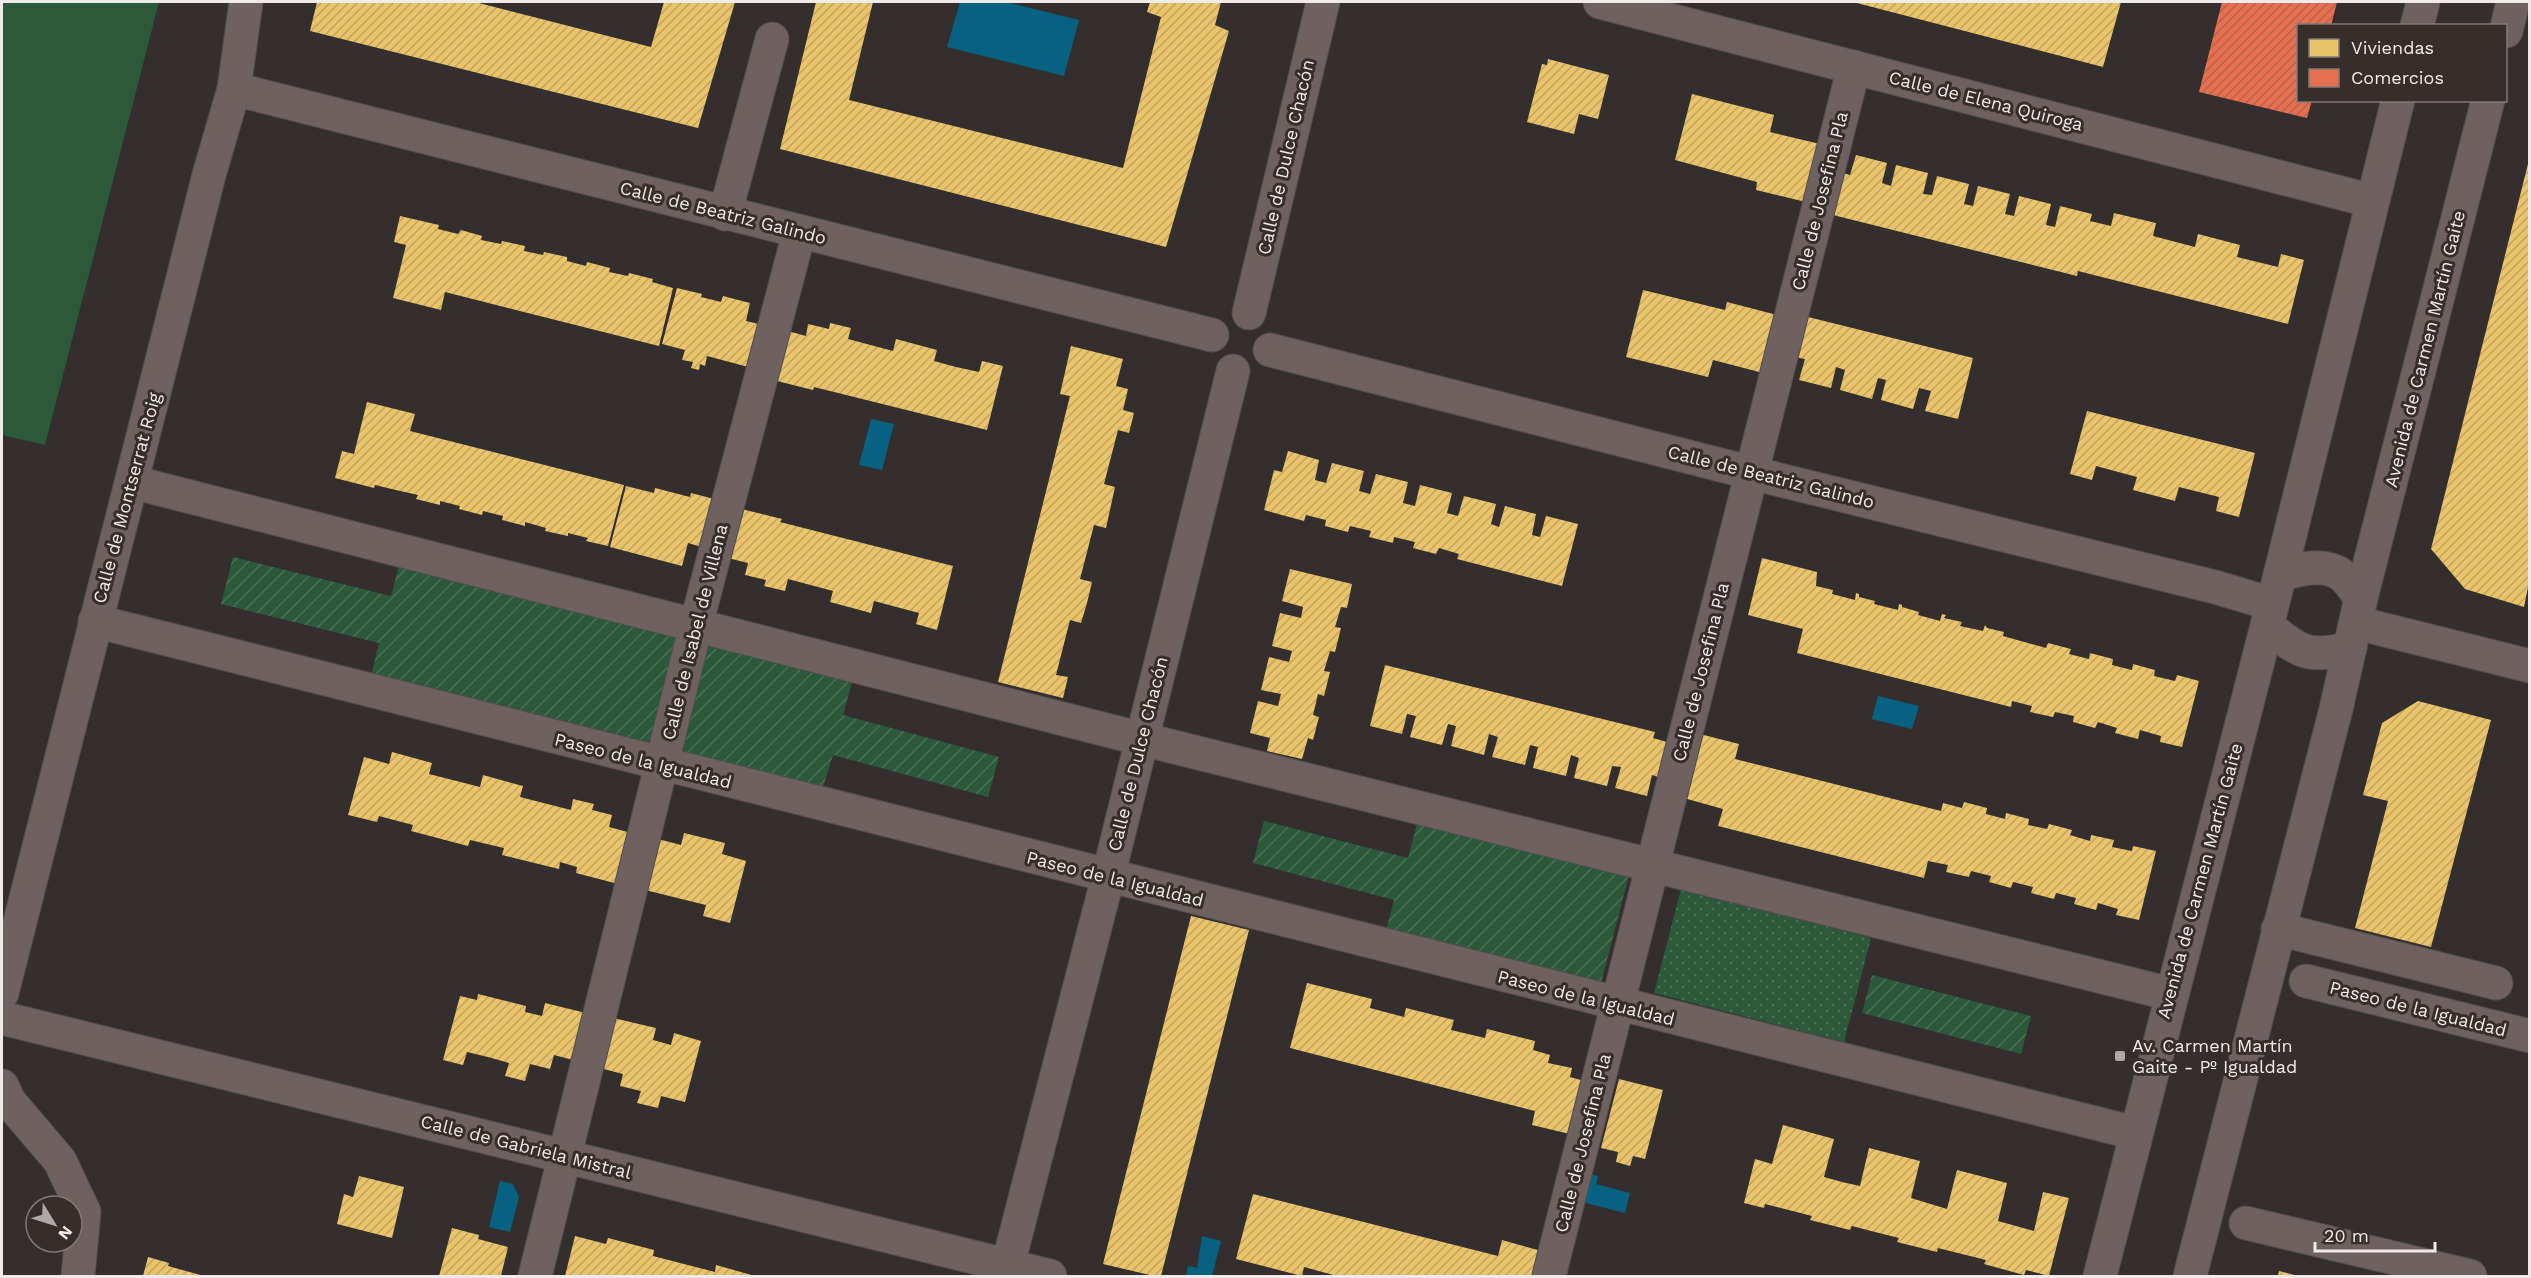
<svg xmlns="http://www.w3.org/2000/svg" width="2531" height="1278" viewBox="0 0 2531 1278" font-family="'Work Sans',sans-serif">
<defs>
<pattern id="park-dots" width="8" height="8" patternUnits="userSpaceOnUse" patternTransform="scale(1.5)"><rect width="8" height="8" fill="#2b5939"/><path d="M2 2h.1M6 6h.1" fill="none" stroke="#4a7156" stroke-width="1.8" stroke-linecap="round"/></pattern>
<pattern id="garden-furrows" width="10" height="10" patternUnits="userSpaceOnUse" patternTransform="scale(1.5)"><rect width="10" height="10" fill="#2b5939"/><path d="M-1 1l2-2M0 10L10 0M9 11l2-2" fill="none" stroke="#4a7156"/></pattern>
<pattern id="homes-hatch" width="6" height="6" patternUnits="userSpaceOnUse" patternTransform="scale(1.5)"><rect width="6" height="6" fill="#e9c46a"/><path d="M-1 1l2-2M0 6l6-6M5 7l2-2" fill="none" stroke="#c1a461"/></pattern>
<pattern id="shops-hatch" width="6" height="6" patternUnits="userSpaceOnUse" patternTransform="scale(1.5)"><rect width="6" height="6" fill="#e76f51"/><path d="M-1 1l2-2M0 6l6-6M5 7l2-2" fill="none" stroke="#b7634e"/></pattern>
</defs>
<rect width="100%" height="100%" fill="#342f2e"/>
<!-- grass -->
<path fill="#2b5939" d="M 2,2 L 159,2 L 45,445 L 2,435 Z"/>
<!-- park -->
<path fill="url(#park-dots)" d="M 1681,889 L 1871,938 L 1844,1042 L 1654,993 Z"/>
<!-- garden -->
<g fill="url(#garden-furrows)">
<path d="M 233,557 L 391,596 L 399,565 L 678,634 L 650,746 L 371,676 L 379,643 L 221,604 Z"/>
<path d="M 708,640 L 853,679 L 843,715 L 999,757 L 988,797 L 833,755 L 822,791 L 677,751 Z"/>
<path d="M 1418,820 L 1629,875 L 1600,987 L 1386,931 L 1394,900 L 1253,863 L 1264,821 L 1408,858 Z"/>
<path d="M 1872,975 L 2031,1016 L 2021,1054 L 1862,1013 Z"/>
</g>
<!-- water -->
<g fill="#066280">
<path d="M 960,2 L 1006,2 L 1079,20 L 1064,76 L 947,47 Z"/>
<path d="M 871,419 L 894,424 L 882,470 L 859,465 Z"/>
<path d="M 1878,696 L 1919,706 L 1912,729 L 1872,719 Z"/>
<path d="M 1590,1174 L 1598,1176 L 1596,1184 L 1630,1193 L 1625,1213 L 1582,1202 Z"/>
<path d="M 500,1181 L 513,1184 L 519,1197 L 510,1232 L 489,1227 Z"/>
<path d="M 1202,1236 L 1221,1241 L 1212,1276 L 1186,1276 L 1188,1266 L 1197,1268 Z"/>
</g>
<!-- homes -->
<g fill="url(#homes-hatch)">
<path d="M 317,2 L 475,2 L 651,47 L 664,2 L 735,2 L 698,128 L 310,31 Z"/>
<path d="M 816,2 L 873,2 L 849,100 L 1123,168 L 1161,17 L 1147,12 L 1150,2 L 1221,2 L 1215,25 L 1229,31 L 1166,247 L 780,149 Z"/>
<path d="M 1853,2 L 2121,2 L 2103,67 Z"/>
<path d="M 1548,59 L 1609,75 L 1598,119 L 1579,114 L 1574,134 L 1527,122 L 1542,64 L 1547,65 Z"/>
<path d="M 1692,94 L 1774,115 L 1770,132 L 1824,145 L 1810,203 L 1756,190 L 1757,182 L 1675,160 Z"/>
<path d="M 1856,155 L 1887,163 L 1882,183 L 1891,186 L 1896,165 L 1928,173 L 1923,194 L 1932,195 L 1937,176 L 1969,184 L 1964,204 L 1973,206 L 1978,186 L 2010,194 L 2005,214 L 2014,216 L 2019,196 L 2051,204 L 2046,225 L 2055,227 L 2060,206 L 2092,214 L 2090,221 L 2111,226 L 2114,213 L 2156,223 L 2153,236 L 2195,247 L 2198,234 L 2240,245 L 2237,257 L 2278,267 L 2281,254 L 2304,260 L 2288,324 L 2078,271 L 2077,276 L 1825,213 L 1836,171 L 1850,175 Z"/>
<path d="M 2529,160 L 2529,582 L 2524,607 L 2465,589 L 2431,549 Z"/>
<path d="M 400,216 L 439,225 L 438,229 L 458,234 L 461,230 L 482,236 L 481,240 L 501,244 L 502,241 L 525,246 L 524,251 L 543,255 L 544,252 L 567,257 L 567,261 L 586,266 L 587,262 L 610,268 L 609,272 L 628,276 L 629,273 L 653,279 L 652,282 L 673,288 L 659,346 L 445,292 L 441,310 L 393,298 L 406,245 L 394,242 Z"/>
<path d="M 677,288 L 702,294 L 701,297 L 721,302 L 723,296 L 750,303 L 746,321 L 763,325 L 752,368 L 707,356 L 705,366 L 700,364 L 699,370 L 691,368 L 693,362 L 682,360 L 685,350 L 662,344 Z"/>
<path d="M 1643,290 L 1725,310 L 1727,302 L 1781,316 L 1767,374 L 1713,360 L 1708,377 L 1626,357 Z"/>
<path d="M 1800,315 L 1973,358 L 1958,419 L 1925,411 L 1931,391 L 1919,388 L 1913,409 L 1881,400 L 1886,380 L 1878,378 L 1872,399 L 1840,390 L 1845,370 L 1836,367 L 1831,388 L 1799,380 L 1805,359 L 1789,356 Z"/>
<path d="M 830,323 L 851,328 L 848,339 L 893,351 L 896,339 L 937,350 L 934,361 L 956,367 L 979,372 L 982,361 L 1003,366 L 987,430 L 814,387 L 813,390 L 769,379 L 781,329 L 806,336 L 808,324 L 829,329 Z"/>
<path d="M 1071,346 L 1123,359 L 1116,386 L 1128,389 L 1123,410 L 1134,413 L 1129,433 L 1118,430 L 1104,484 L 1115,487 L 1106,528 L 1094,525 L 1080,579 L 1092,582 L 1087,603 L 1081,623 L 1070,620 L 1056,675 L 1068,677 L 1063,698 L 998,682 L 1070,396 L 1060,394 Z"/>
<path d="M 367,402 L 415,414 L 410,431 L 624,485 L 608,546 L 586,541 L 588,538 L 568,533 L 568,536 L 545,531 L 546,528 L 525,522 L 525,526 L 502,520 L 503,516 L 483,511 L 482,515 L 459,509 L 460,506 L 440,501 L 440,505 L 416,499 L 418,495 L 396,490 L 375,485 L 374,488 L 335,478 L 342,451 L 354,454 Z"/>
<path d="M 2087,411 L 2255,453 L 2239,517 L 2216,511 L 2219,497 L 2179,487 L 2175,501 L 2133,490 L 2137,477 L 2096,466 L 2092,480 L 2070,474 Z"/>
<path d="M 1288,451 L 1319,460 L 1315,480 L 1326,483 L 1332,463 L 1364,471 L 1359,491 L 1370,494 L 1376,474 L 1408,482 L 1403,503 L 1415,506 L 1420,485 L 1452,493 L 1447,513 L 1458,516 L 1464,496 L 1496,504 L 1491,524 L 1499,527 L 1505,506 L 1536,514 L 1532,535 L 1540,537 L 1546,516 L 1578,524 L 1562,586 L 1457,559 L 1459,554 L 1439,548 L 1436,554 L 1413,548 L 1415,542 L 1394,537 L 1393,543 L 1369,537 L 1371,531 L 1350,526 L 1348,532 L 1325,526 L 1326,520 L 1306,515 L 1304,521 L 1264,510 L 1274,470 L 1282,472 Z"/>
<path d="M 626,486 L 654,493 L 655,488 L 690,497 L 691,493 L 718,500 L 705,548 L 688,543 L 682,566 L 610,547 Z"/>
<path d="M 737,508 L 782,519 L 780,522 L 953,566 L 937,630 L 916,624 L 919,613 L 874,601 L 871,613 L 830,602 L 833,591 L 788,579 L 785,591 L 764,586 L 766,580 L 745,575 L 748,563 L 724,557 Z"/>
<path d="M 1762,558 L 1817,572 L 1816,586 L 1833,590 L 1832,594 L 1855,600 L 1856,593 L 1859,594 L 1859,597 L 1875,601 L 1874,604 L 1898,610 L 1899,604 L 1902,605 L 1902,607 L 1919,612 L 1918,615 L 1940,621 L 1942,614 L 1946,615 L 1944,618 L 1962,622 L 1960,626 L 1983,631 L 1985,625 L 1987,628 L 2004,632 L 2003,636 L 2046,648 L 2048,643 L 2071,649 L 2069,654 L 2089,659 L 2090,653 L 2113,659 L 2112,665 L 2132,670 L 2133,664 L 2155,670 L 2154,676 L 2175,681 L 2177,675 L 2199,681 L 2182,747 L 2160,742 L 2161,736 L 2140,730 L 2138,739 L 2115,733 L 2117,728 L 2098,722 L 2095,728 L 2073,722 L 2074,716 L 2055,712 L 2053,717 L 2030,712 L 2032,706 L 2012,701 L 2011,707 L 1797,653 L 1803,629 L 1748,615 Z"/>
<path d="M 1290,569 L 1352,584 L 1347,608 L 1341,607 L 1335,627 L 1341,628 L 1335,652 L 1330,651 L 1324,671 L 1330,672 L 1324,696 L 1318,694 L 1313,715 L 1319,717 L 1313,740 L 1308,738 L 1302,759 L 1267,751 L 1270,738 L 1250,733 L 1258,701 L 1278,706 L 1281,694 L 1261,690 L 1269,657 L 1289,662 L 1292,651 L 1272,646 L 1280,613 L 1301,618 L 1303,607 L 1282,601 Z"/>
<path d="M 1385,665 L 1655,732 L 1653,738 L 1674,744 L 1664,779 L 1652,775 L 1647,796 L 1615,788 L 1621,767 L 1612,766 L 1607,786 L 1574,778 L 1579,758 L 1571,755 L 1566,776 L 1533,768 L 1538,747 L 1530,745 L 1525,765 L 1492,757 L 1498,737 L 1489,734 L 1484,755 L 1451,746 L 1456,726 L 1448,724 L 1442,745 L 1410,737 L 1416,716 L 1407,714 L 1402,734 L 1370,726 Z"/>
<path d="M 2418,701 L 2491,720 L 2431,947 L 2355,928 L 2388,801 L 2363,795 L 2382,723 Z"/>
<path d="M 1696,733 L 1739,744 L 1735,759 L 1941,811 L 1943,803 L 1962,808 L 1964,802 L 1987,808 L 1986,814 L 2005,819 L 2006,813 L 2029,819 L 2028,825 L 2047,829 L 2049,824 L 2072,830 L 2070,835 L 2090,841 L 2091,835 L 2114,840 L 2112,847 L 2132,851 L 2133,846 L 2156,851 L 2139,920 L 2116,915 L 2118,909 L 2098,903 L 2096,910 L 2074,904 L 2076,898 L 2056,893 L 2054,899 L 2031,893 L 2033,887 L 2013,882 L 2011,888 L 1989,882 L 1991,876 L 1971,871 L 1969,877 L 1946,872 L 1948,865 L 1928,861 L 1924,878 L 1718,826 L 1723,809 L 1680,797 Z"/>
<path d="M 392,752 L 432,763 L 429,774 L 480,787 L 483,775 L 523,786 L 520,797 L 571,810 L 573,799 L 594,804 L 592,810 L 612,815 L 609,827 L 635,834 L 622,885 L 576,873 L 577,867 L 560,862 L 559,869 L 502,855 L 504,848 L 470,840 L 468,846 L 411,831 L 413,825 L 379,816 L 377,822 L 348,815 L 364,757 L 389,764 Z"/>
<path d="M 684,833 L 725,843 L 722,854 L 746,861 L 730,923 L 703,916 L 706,905 L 641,889 L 654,838 L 681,845 Z"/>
<path d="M 1191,916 L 1249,930 L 1161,1276 L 1154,1276 L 1103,1264 Z"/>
<path d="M 1307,983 L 1372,999 L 1370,1008 L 1404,1017 L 1406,1008 L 1454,1020 L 1451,1030 L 1485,1038 L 1487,1029 L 1535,1041 L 1533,1050 L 1550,1055 L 1548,1063 L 1572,1068 L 1570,1077 L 1588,1082 L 1574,1135 L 1532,1125 L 1535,1111 L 1290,1048 Z"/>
<path d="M 478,994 L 526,1006 L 525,1012 L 542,1016 L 545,1003 L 590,1014 L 577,1061 L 554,1055 L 550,1069 L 530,1064 L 525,1081 L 505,1076 L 509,1063 L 488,1057 L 467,1052 L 463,1065 L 443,1060 L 460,996 L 477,1000 Z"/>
<path d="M 609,1017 L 656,1028 L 653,1040 L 671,1045 L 674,1033 L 701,1041 L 685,1102 L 661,1096 L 658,1108 L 637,1103 L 641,1091 L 620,1086 L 623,1074 L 596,1067 Z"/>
<path d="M 1619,1079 L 1663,1090 L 1645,1159 L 1633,1156 L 1630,1166 L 1616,1162 L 1618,1152 L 1601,1148 Z"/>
<path d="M 1783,1125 L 1834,1139 L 1824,1177 L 1842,1182 L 1860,1186 L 1869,1148 L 1920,1161 L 1911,1198 L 1947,1209 L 1957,1170 L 2007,1183 L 1998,1221 L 2034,1231 L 2043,1192 L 2069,1198 L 2049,1276 L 2026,1270 L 2024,1275 L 1984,1264 L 1986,1260 L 1938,1248 L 1937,1252 L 1897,1242 L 1899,1238 L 1875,1232 L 1852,1226 L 1850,1230 L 1810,1220 L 1812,1216 L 1765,1204 L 1764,1208 L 1744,1203 L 1755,1159 L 1772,1164 Z"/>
<path d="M 359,1176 L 404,1187 L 392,1238 L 337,1224 L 344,1194 L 353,1197 Z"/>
<path d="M 1253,1194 L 1498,1256 L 1502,1240 L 1545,1252 L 1539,1276 L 1337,1276 L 1304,1267 L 1302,1276 L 1236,1259 Z"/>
<path d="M 452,1228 L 479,1235 L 478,1239 L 508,1247 L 501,1276 L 439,1276 Z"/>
<path d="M 575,1236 L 606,1244 L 608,1238 L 654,1250 L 653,1256 L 715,1272 L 716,1265 L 755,1276 L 565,1276 Z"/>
<path d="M 148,1257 L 169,1263 L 168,1266 L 204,1276 L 143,1276 Z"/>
<path d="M 2279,1271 L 2298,1276 L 2278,1276 Z"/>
</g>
<!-- shops -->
<path fill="url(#shops-hatch)" d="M 2222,2 L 2337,2 L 2331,26 L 2298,26 L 2298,100 L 2312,100 L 2307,118 L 2199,92 Z"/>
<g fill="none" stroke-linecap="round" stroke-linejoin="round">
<!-- minor casing -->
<g stroke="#514e4d" stroke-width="35">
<g id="minor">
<path d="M 1600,2 L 2372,201"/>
<path d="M 2417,26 L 2423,2"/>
<path d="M 2506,31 L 2513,2"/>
<path d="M 234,89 L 1212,335"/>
<path d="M 725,214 L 772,39"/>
<path d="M 1249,313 L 1323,2"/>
<path d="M 1270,350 L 1752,473 L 2215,587 L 2272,604"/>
<path d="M 132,482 L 1142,739 L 2171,994"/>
<path d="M 2280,575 C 2300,569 2325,562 2343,576 C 2350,582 2356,592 2361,598"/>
<path d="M 95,621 C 774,795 1454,966 2135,1133"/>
<path d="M 2357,623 L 2530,666"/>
<path d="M 2267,625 C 2297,652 2310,659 2350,648"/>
<path d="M 2278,929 L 2496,983"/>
<path d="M 2306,981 L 2530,1036"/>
<path d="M 2,993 L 209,175 L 234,89 L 246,2"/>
<path d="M 2,1018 L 1050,1276"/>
<path d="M 2,1086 L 9,1101 L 60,1161 L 84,1212 L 78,1276"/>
<path d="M 2246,1223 L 2470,1276"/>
<path d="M 535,1276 L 696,625 L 799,233"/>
<path d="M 1005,1276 L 1108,877 L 1233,371"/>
<path d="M 1549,1276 L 1854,67"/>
<path d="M 2100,1276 L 2280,575 L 2398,100"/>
<path d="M 2190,1276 L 2336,709 L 2361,598 L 2488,100"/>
</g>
</g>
<!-- minor -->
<use href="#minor" stroke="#6e6160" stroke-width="33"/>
</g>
<!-- markers -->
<rect fill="#aea9a7" stroke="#372e2b" stroke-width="2" x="2114" y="1050" width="12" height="12" rx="3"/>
<g text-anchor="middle" stroke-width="6" stroke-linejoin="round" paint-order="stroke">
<!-- street labels -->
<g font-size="18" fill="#f0eae8" stroke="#372e2b">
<text transform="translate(1986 101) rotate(14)" y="6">Calle de Elena Quiroga</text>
<text transform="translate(1286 157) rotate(-77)" y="6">Calle de Dulce Chacón</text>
<text transform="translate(1820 201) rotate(-76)" y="6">Calle de Josefina Pla</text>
<text transform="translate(723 213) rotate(14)" y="6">Calle de Beatriz Galindo</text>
<text transform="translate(2425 349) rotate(-76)" y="6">Avenida de Carmen Martín Gaite</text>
<text transform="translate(1771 477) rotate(14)" y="6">Calle de Beatriz Galindo</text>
<text transform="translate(127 498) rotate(-75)" y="6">Calle de Montserrat Roig</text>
<text transform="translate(695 632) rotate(-76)" y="6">Calle de Isabel de Villena</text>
<text transform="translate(1701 672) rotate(-76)" y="6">Calle de Josefina Pla</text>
<text transform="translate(1138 754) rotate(-76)" y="6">Calle de Dulce Chacón</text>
<text transform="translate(643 761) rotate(14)" y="6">Paseo de la Igualdad</text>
<text transform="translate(1115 879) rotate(14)" y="6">Paseo de la Igualdad</text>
<text transform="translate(2200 881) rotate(-75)" y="6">Avenida de Carmen Martín Gaite</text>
<text transform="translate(1586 998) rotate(14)" y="6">Paseo de la Igualdad</text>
<text transform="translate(2418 1009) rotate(14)" y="6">Paseo de la Igualdad</text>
<text transform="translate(1583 1143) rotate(-76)" y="6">Calle de Josefina Pla</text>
<text transform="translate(526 1147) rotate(14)" y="6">Calle de Gabriela Mistral</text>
</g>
<!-- poi labels -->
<g font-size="18" fill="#f0eae8" stroke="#372e2b" text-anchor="start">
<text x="2132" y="1052">Av. Carmen Martín<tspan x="2132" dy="21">Gaite - Pº Igualdad</tspan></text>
</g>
</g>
<!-- border -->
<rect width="2531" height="1278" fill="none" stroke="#f0eae8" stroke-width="6"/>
<!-- legend -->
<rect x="2297" y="24" width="210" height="78" fill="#372e2b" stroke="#817977" stroke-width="1.5"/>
<rect x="2309" y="39" width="30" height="18" fill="#e9c46a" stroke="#817977" stroke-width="1.5"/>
<text x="2351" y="54" font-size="18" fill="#f0eae8">Viviendas</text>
<rect x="2309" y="69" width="30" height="18" fill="#e76f51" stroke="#817977" stroke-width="1.5"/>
<text x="2351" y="84" font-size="18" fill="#f0eae8">Comercios</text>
<!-- north arrow -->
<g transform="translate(54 1224) rotate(128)"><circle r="28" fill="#372e2b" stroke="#817977" stroke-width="1.5"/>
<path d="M0-4.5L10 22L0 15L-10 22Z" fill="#aea9a7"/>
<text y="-9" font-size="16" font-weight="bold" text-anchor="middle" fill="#f0eae8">N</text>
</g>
<!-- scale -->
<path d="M2315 1242v9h120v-9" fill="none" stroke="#f0eae8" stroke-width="3"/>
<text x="2324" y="1242" font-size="18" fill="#f0eae8" stroke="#372e2b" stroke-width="4.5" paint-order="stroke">20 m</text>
</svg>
